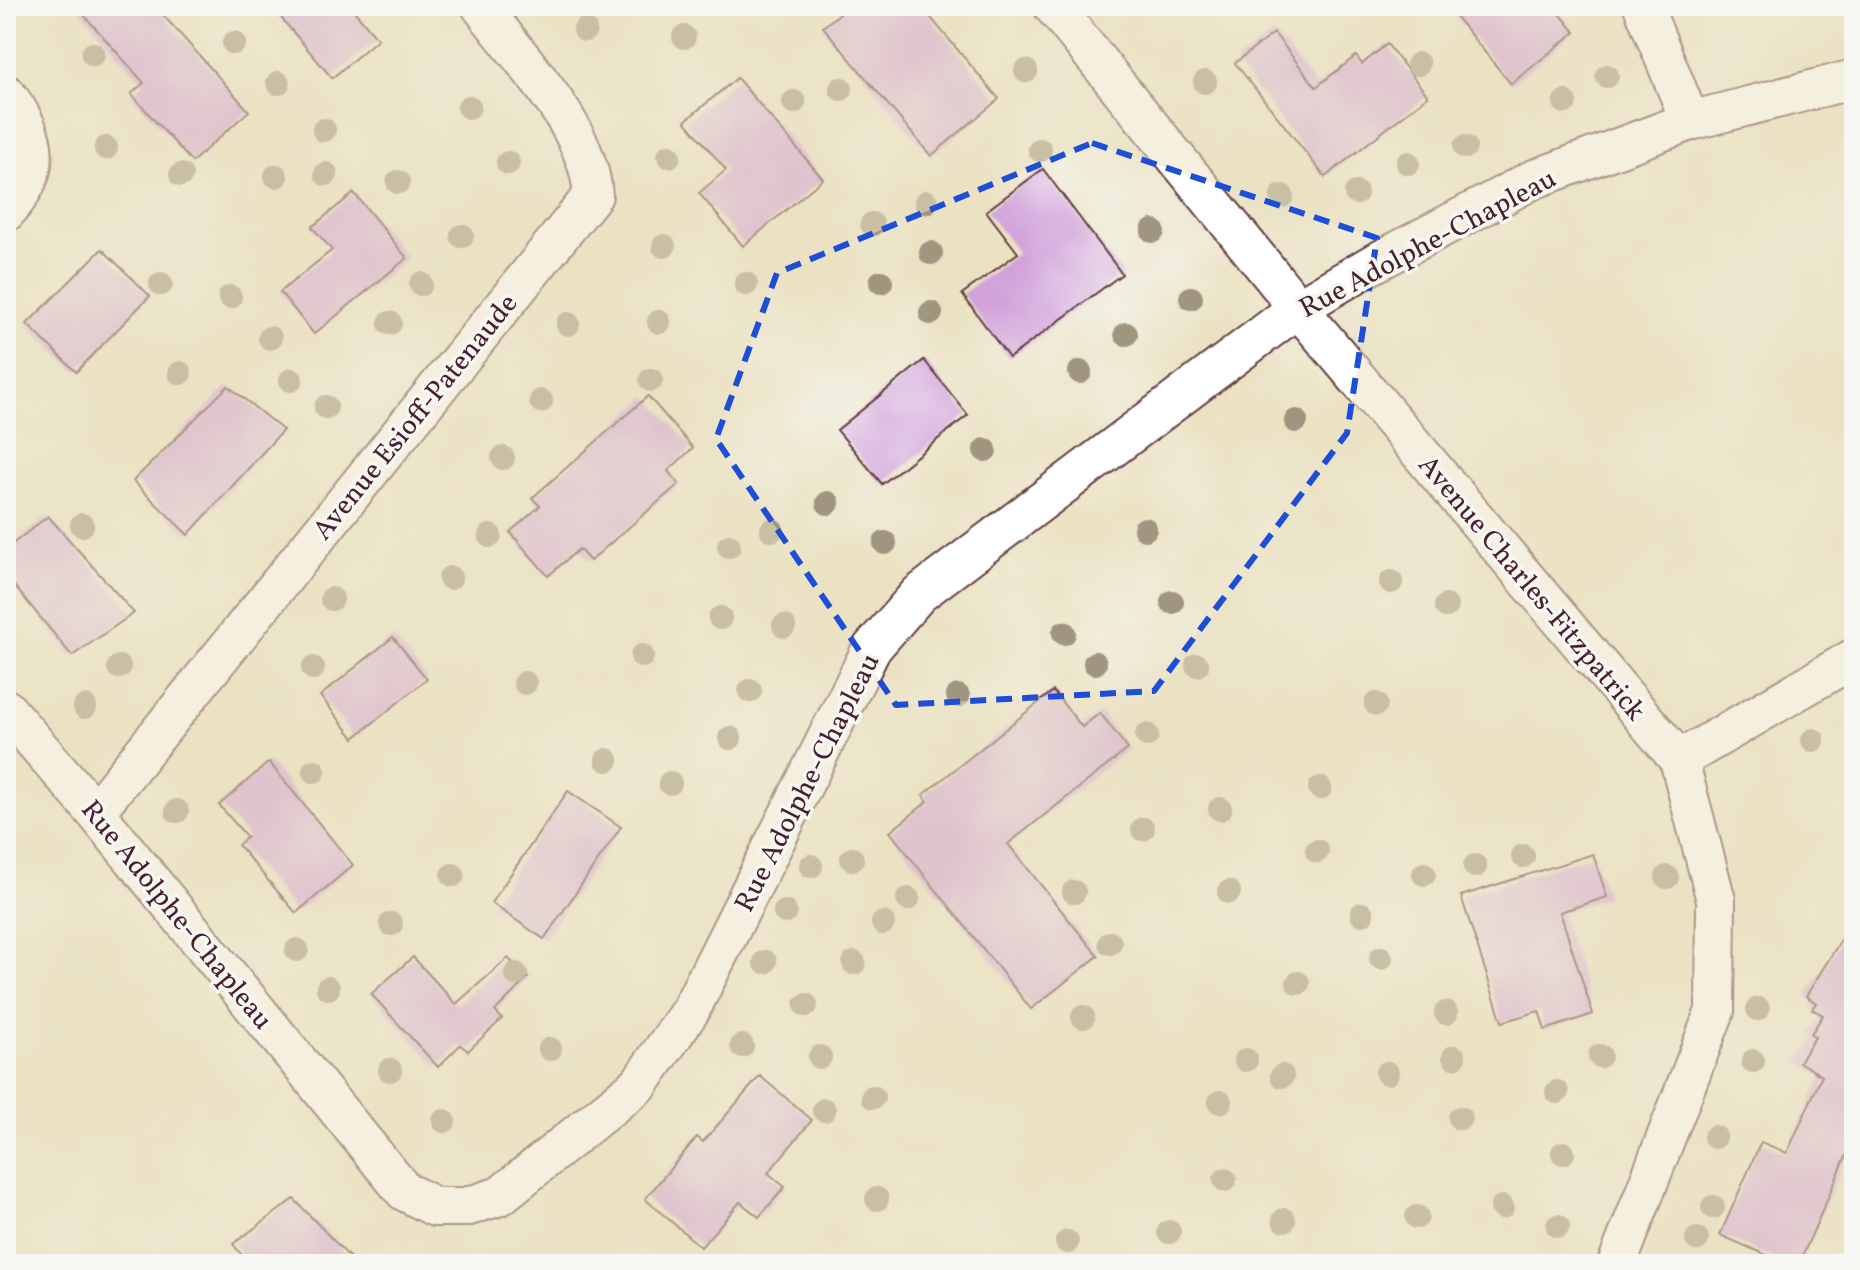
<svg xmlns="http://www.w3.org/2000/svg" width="1860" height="1270" viewBox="0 0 1860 1270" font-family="Vollkorn,serif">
<rect width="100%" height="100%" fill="#f6f6f2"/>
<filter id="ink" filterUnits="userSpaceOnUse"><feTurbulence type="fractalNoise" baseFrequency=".0125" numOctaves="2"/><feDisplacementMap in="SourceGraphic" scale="16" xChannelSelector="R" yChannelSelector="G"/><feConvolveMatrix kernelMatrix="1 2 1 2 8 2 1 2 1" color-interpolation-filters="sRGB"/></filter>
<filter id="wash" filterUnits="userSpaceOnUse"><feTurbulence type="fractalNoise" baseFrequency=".006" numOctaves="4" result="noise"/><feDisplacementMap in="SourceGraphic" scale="32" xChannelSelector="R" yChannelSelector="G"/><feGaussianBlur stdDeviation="1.8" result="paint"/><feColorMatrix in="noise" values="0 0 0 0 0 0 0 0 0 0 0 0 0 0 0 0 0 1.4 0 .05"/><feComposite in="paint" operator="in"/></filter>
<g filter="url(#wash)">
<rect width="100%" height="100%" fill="#ebe2c3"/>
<g id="blocks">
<!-- building -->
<g fill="#d1a1db">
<path d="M 76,6 L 155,6 L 249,111 L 192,162 L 131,94 L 144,83 Z"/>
<path d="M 271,6 L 350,6 L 378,39 L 332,78 Z"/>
<path d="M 849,6 L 921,6 L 999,99 L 931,156 L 823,27 Z"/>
<path d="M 1447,6 L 1554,6 L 1575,32 L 1511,84 Z"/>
<path d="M 1274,33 L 1316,87 L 1356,56 L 1362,64 L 1387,44 L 1428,96 L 1325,177 L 1235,63 Z"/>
<path d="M 737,78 L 823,179 L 743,246 L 699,193 L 726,170 L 685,121 Z"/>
<path d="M 1043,169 L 1122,274 L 1009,358 L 962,294 L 1018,253 L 986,211 Z"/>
<path d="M 354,193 L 407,258 L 314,334 L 280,292 L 332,250 L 312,227 Z"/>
<path d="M 102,249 L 150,296 L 76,372 L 27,324 Z"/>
<path d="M 924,360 L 968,415 L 882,484 L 837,430 Z"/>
<path d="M 228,386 L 283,430 L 188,535 L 133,481 Z"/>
<path d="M 648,396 L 693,448 L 668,471 L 679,484 L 590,561 L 579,549 L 548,576 L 510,532 L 540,506 L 532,498 Z"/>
<path d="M 48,516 L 134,613 L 72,656 L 6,576 L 6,549 Z"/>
<path d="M 393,637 L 427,679 L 354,738 L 320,696 Z"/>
<path d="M 1053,691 L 1082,727 L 1100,713 L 1128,749 L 1008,844 L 1098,956 L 1031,1009 L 890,832 L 928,801 L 923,795 Z"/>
<path d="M 269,762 L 353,865 L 296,913 L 238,845 L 247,837 L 219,805 Z"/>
<path d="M 568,791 L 621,827 L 544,939 L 491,903 Z"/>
<path d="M 1593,854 L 1607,897 L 1560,912 L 1593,1014 L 1545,1030 L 1539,1011 L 1502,1022 L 1461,896 Z"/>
<path d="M 1854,919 L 1854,1138 L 1799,1264 L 1787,1264 L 1720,1235 L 1761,1142 L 1787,1153 L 1822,1076 L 1799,1062 L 1815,1037 L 1811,1034 L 1823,1015 L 1812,1009 L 1816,1003 L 1806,996 Z"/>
<path d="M 413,957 L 456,1004 L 508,958 L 528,978 L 495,1011 L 502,1019 L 468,1051 L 460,1045 L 438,1067 L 371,994 Z"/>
<path d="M 760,1076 L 812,1120 L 768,1173 L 785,1187 L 759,1217 L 740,1202 L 701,1247 L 645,1199 L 697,1137 L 703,1142 Z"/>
<path d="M 294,1199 L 356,1264 L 249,1264 L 233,1244 Z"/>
</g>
</g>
</g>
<g filter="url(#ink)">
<use href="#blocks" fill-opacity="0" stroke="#623c42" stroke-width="2"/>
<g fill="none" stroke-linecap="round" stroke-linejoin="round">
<!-- street casing -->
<g stroke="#623c42" stroke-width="42">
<g id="street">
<path d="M 1053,6 L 1298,308 L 1679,760 L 1716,900 L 1715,1011 L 1617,1264"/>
<path d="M 1643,6 L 1690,121"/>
<path d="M 6,94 C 39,136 44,171 6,212"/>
<path d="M 6,709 L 95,812 L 404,1191 L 435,1207 L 466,1207 L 500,1196 L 639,1084 L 690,1011 L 872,648 L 919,594 L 1298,308 L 1371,265 L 1532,180 L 1690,121 L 1854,79"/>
<path d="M 1679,760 L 1854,658"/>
<path d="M 95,812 L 593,195 C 588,126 521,61 481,6"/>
</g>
</g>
<!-- street -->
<use href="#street" stroke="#fff" stroke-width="38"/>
</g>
<!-- trees -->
<g fill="#a09680">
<circle cx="585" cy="30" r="12"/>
<circle cx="684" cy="37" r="12"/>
<circle cx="234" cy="43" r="12"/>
<circle cx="93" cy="54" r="12"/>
<circle cx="1418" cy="64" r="12"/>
<circle cx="1026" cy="71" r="12"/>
<circle cx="1607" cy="76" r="12"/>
<circle cx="1205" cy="82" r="12"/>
<circle cx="278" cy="83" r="12"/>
<circle cx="841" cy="89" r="12"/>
<circle cx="794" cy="102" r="12"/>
<circle cx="1565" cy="102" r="12"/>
<circle cx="469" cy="107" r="12"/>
<circle cx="324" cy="130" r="12"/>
<circle cx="1465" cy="147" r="12"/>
<circle cx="106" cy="148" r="12"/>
<circle cx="1040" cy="150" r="12"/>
<circle cx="669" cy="156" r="12"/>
<circle cx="508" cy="163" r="12"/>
<circle cx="1408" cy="163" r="12"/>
<circle cx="326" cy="174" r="12"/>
<circle cx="181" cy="175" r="12"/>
<circle cx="276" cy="176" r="12"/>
<circle cx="398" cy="182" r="12"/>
<circle cx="1356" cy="193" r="12"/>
<circle cx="1282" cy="196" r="12"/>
<circle cx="926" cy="202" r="12"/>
<circle cx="872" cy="224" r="12"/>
<circle cx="1153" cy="231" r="12"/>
<circle cx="462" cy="236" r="12"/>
<circle cx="664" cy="246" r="12"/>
<circle cx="931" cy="253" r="12"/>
<circle cx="881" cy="282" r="12"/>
<circle cx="161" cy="284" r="12"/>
<circle cx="421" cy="284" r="12"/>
<circle cx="746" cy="284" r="12"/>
<circle cx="230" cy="297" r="12"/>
<circle cx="1191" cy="298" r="12"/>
<circle cx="931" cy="313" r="12"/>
<circle cx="659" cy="322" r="12"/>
<circle cx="390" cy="323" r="12"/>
<circle cx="568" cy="324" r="12"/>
<circle cx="1126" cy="334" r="12"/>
<circle cx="270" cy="338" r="12"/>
<circle cx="1080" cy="372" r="12"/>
<circle cx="180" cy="373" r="12"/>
<circle cx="291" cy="380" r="12"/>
<circle cx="651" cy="380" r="12"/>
<circle cx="541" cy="401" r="12"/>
<circle cx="326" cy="407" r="12"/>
<circle cx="1296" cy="421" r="12"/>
<circle cx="985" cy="450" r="12"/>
<circle cx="503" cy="458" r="12"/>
<circle cx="828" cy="503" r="12"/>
<circle cx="82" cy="525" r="12"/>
<circle cx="1145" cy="529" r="12"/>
<circle cx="772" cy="530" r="12"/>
<circle cx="490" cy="536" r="12"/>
<circle cx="885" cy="543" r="12"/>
<circle cx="729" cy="546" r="12"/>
<circle cx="450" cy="578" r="12"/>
<circle cx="1391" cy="582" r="12"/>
<circle cx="332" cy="599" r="12"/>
<circle cx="1172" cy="602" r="12"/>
<circle cx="1446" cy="606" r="12"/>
<circle cx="720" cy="618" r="12"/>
<circle cx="784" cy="626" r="12"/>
<circle cx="1064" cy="633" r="12"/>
<circle cx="642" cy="656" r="12"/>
<circle cx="1095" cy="663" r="12"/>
<circle cx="1197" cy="665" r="12"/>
<circle cx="119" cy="667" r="12"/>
<circle cx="313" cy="668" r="12"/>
<circle cx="525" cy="683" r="12"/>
<circle cx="750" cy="691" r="12"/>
<circle cx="958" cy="696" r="12"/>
<circle cx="1376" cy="704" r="12"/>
<circle cx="85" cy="707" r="12"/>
<circle cx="1147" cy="735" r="12"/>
<circle cx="730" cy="738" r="12"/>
<circle cx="1813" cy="740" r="12"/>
<circle cx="607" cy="760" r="12"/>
<circle cx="314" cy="771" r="12"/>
<circle cx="670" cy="783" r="12"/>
<circle cx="1320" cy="788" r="12"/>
<circle cx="1220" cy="809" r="12"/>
<circle cx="177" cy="811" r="12"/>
<circle cx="1143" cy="829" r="12"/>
<circle cx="1317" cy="851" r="12"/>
<circle cx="1523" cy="856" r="12"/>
<circle cx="852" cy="859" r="12"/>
<circle cx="811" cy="866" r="12"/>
<circle cx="1475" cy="866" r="12"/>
<circle cx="1424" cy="874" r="12"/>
<circle cx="453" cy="875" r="12"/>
<circle cx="1667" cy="877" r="12"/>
<circle cx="1074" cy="892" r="12"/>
<circle cx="1229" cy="892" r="12"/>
<circle cx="908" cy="899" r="12"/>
<circle cx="785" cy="912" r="12"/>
<circle cx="1362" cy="914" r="12"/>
<circle cx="883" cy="923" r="12"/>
<circle cx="391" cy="924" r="12"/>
<circle cx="1110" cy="943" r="12"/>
<circle cx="297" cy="950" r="12"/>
<circle cx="1381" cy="958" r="12"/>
<circle cx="765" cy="962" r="12"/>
<circle cx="854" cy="963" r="12"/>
<circle cx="516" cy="974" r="12"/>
<circle cx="1298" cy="983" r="12"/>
<circle cx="328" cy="988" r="12"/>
<circle cx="806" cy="1005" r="12"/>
<circle cx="1758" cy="1009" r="12"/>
<circle cx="1446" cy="1013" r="12"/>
<circle cx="1083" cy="1017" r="12"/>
<circle cx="742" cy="1046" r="12"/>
<circle cx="550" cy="1049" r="12"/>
<circle cx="1600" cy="1056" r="12"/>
<circle cx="820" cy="1057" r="12"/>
<circle cx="1454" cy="1057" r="12"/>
<circle cx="1246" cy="1060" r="12"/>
<circle cx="1753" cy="1061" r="12"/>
<circle cx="390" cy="1070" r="12"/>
<circle cx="1387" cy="1073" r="12"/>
<circle cx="1282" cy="1076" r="12"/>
<circle cx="1557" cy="1092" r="12"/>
<circle cx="873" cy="1097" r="12"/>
<circle cx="1220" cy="1102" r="12"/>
<circle cx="824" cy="1110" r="12"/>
<circle cx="1460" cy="1118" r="12"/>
<circle cx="444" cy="1121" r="12"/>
<circle cx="1715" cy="1137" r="12"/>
<circle cx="1563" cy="1153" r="12"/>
<circle cx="1225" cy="1180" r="12"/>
<circle cx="877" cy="1199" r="12"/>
<circle cx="1502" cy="1207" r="12"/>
<circle cx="1713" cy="1207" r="12"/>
<circle cx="1417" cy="1217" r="12"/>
<circle cx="1284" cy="1220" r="12"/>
<circle cx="1558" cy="1226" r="12"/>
<circle cx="1169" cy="1232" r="12"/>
<circle cx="1697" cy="1239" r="12"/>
<circle cx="1067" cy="1242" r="12"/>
</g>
</g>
<!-- marked area -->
<path d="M0 0H1860V1270H0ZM 1092,143 L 1377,238 L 1347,433 L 1154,691 L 896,705 L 716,439 L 777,273 Z" fill="#ebe2c3" fill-opacity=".55" fill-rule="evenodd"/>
<path fill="none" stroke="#1d4ed8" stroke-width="6" stroke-dasharray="16 10" stroke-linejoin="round" d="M 1092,143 L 1377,238 L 1347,433 L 1154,691 L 896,705 L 716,439 L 777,273 Z"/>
<g text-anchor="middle" stroke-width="7" stroke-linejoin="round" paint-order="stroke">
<!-- street labels -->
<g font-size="28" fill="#4a1f2b" stroke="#f6f6f2">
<text transform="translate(1427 242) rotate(-28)" y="10">Rue Adolphe-Chapleau</text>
<text transform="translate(414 416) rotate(-51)" y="10">Avenue Esioff-Patenaude</text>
<text transform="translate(1533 587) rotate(50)" y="10">Avenue Charles-Fitzpatrick</text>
<text transform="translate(806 782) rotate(-63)" y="10">Rue Adolphe-Chapleau</text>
<text transform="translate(178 914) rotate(51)" y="10">Rue Adolphe-Chapleau</text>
</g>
</g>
<!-- margin -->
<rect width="1860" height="1270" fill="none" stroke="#f6f6f2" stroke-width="32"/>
</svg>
